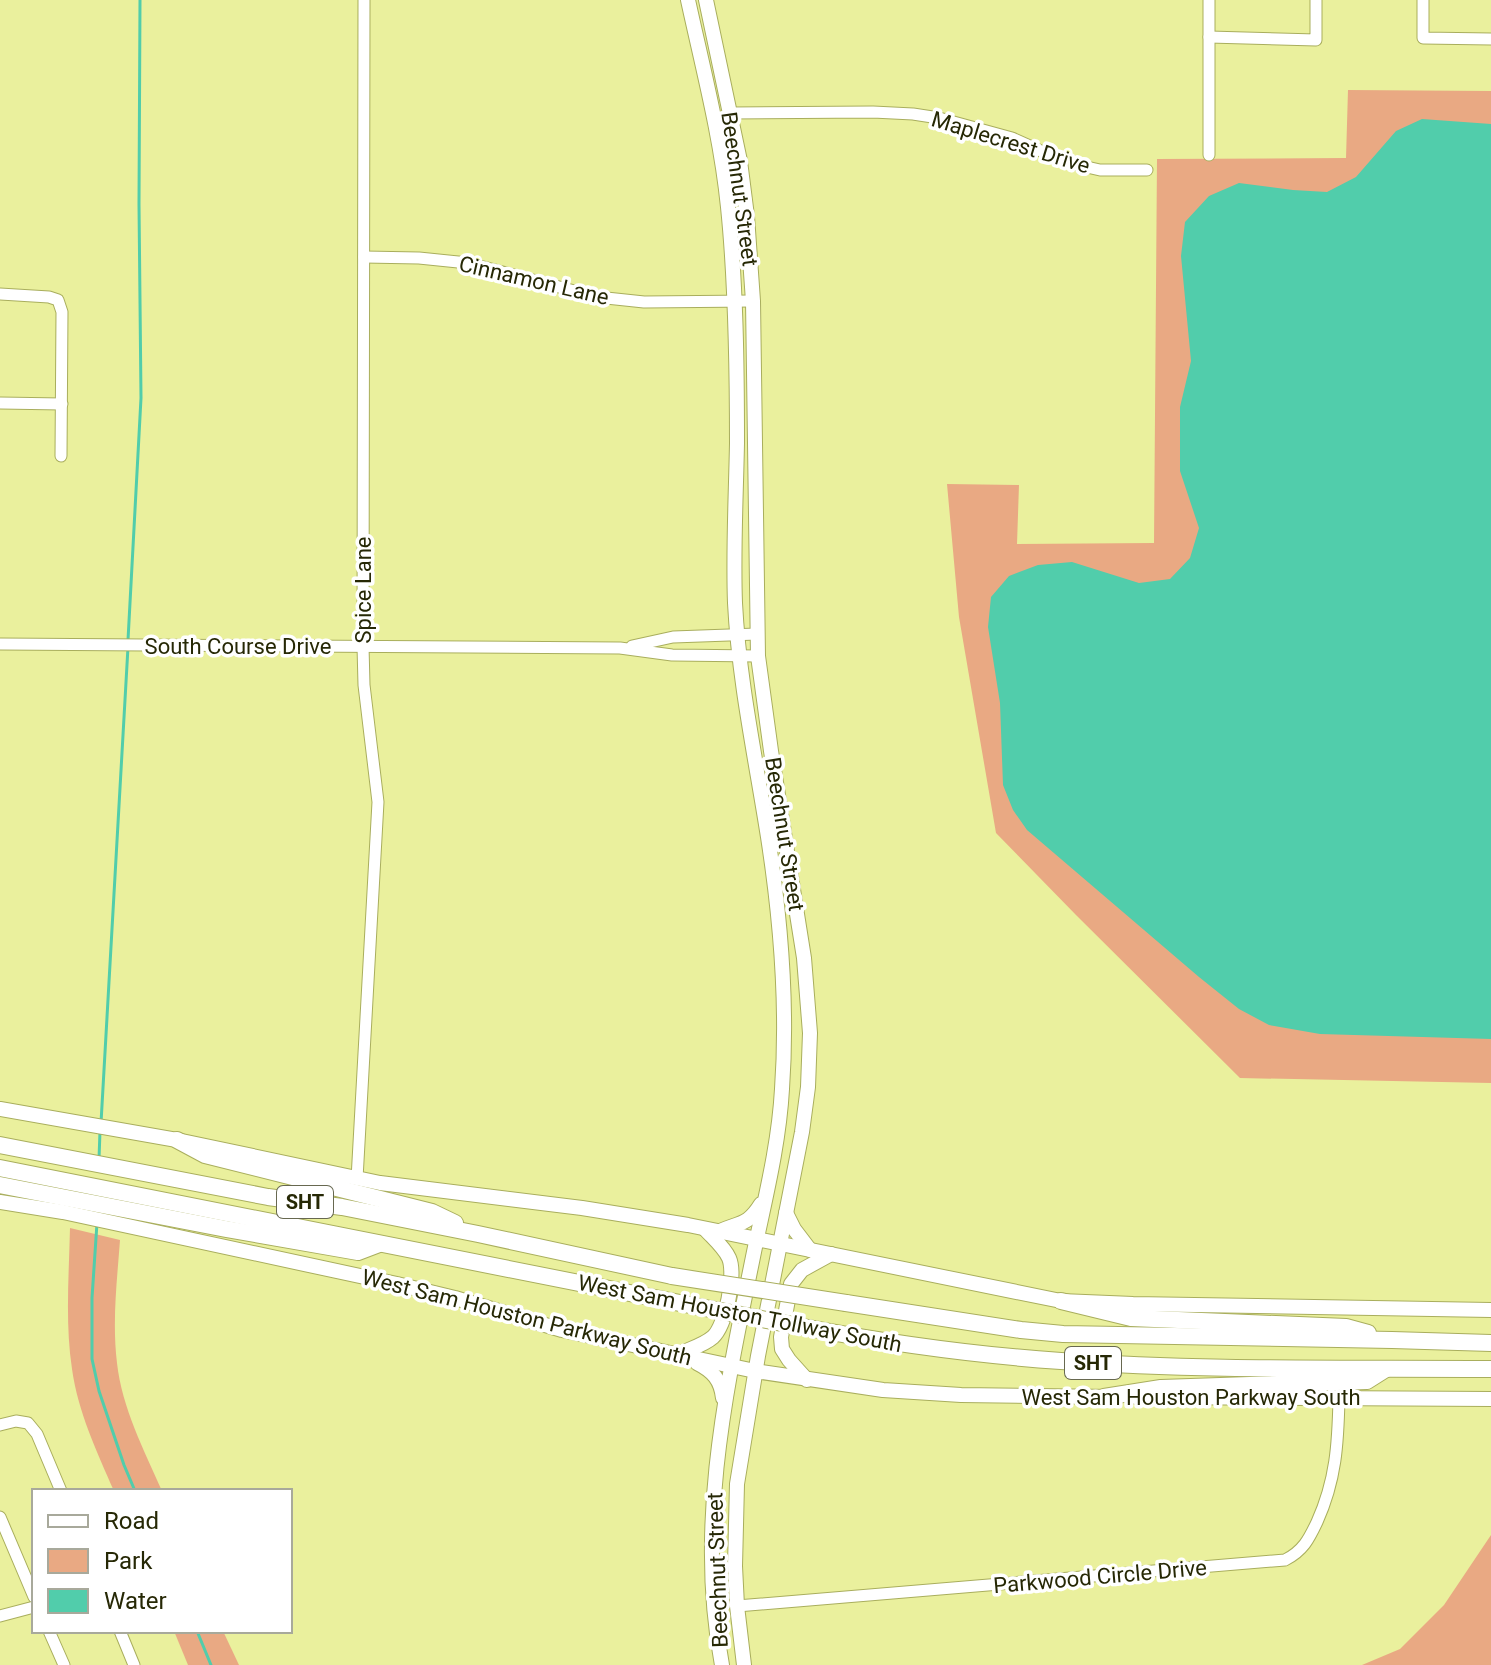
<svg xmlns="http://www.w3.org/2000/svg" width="1491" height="1665" viewBox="0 0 1491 1665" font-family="Roboto,sans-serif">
<rect width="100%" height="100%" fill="#eaf09d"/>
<!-- green -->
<g fill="#e9a983">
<path d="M 1348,90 L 1491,91 L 1491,1083 L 1240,1078 L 1076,915 L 996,833 L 959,617 L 947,484 L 1019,485 L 1017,544 L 1154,543 L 1157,159 L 1346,158 Z"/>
<path d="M 70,1228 L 120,1240 C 117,1281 112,1322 117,1363 C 122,1408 144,1450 162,1491 L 114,1491 C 97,1452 78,1412 72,1369 C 65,1323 69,1274 70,1228 Z"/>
<path d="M 1491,1535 L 1491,1665 L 1362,1665 L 1400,1649 L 1444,1605 Z"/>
<path d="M 174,1631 L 223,1631 L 239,1665 L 188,1665 Z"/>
</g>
<!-- water -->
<path fill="#51cdab" d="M 1422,119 L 1491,124 L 1491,1039 L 1320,1034 L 1269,1025 L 1239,1009 L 1199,977 L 1027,830 L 1013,810 L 1003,785 L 1000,703 L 988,627 L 991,597 L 1009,576 L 1038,565 L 1072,562 L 1139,583 L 1170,579 L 1190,558 L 1199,528 L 1180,471 L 1180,407 L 1191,361 L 1181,256 L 1185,222 L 1209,196 L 1239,183 L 1293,190 L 1327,192 L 1356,177 L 1396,131 Z"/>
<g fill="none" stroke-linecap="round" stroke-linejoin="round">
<!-- stream -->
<g stroke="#51cdab" stroke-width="3">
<path d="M 128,640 L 141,398 L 139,204 L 140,0"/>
<path d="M 101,1123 L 128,647"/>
<path d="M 99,1159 L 100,1131"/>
<path d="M 97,1223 L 92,1298 L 92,1359 L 99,1391 L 124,1465 L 135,1491"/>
<path d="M 197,1631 L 211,1665"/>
</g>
<!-- minor casing -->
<g stroke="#a9ae5d" stroke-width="13">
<g id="minor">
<path d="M 1423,0 L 1423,38 L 1491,39"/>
<path d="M 1209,37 L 1316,40 L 1316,0"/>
<path d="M 731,113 L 873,112 L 913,114 L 939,118 L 1012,138 L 1052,156 L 1078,165 L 1100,170 L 1147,170"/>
<path d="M 1209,155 L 1209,0"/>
<path d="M 364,257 L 419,258 L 468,263 L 597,297 L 644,302 L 753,301"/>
<path d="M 0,294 L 49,297 L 58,300 L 62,312 L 61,456"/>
<path d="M 0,403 L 62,404"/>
<path d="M 0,644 L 620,648 L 672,655 L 758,656"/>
<path d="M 632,646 L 673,637 L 757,634"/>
<path d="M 357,1179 L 378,802 L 364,685 L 363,646 L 364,0"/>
<path d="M 0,1425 L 16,1421 L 28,1423 L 37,1434 L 61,1491"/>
<path d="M 0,1517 L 34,1597"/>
<path d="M 737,1606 L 1285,1560 C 1303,1551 1309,1539 1317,1522 C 1336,1480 1338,1444 1339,1398"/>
<path d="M 0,1616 L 34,1607"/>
<path d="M 49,1631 L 64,1665"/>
<path d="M 120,1631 L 134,1665"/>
</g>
</g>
<!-- major casing -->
<g stroke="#a9ae5d" stroke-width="16">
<g id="major">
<path d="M 688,0 C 703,69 721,137 728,207 C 736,285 737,365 737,443 C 736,496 733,550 735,603 C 739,682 756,760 768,837 C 781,921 788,1005 782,1089 C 779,1143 766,1195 755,1247 C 727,1385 695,1524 722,1665"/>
<path d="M 706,0 L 740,161 L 747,216 L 753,301 L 758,656 L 771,751 L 804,958 L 810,1033 L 808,1087 L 802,1132 L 758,1356 L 737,1484 L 735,1566 L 737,1606 L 744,1665"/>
<path d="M 0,1109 L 177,1140 L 380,1183 L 582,1208 L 688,1225 L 1061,1301 L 1133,1304 L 1491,1310"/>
<path d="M 0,1202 L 63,1212 L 397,1284 L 455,1298 L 562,1330 L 755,1371 L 883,1390 L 961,1395 L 1115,1397"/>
<path d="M 786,1213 L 794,1229 L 810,1250"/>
<path d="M 720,1231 C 741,1222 748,1225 761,1204"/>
<path d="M 679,1354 C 690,1349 704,1345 713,1337 C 726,1325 736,1274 729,1258 C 724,1247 713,1238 705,1229"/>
<path d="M 697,1363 C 713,1371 721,1380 723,1398"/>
<path d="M 807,1380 L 789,1360 L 782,1349 L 781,1337 L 791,1284 L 802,1270 L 831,1254"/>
<path d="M 1136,1397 L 1491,1399"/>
</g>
</g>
<!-- highway casing -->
<g stroke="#a9ae5d" stroke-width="18">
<g id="highway">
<path d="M 177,1140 L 205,1155 L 432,1212 L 455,1223"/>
<path d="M 0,1145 L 268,1197 L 342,1207 L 478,1234 L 672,1276"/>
<path d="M 0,1168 L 705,1308"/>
<path d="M 0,1185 L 226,1229 L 358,1252 L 379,1244"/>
<path d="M 1061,1301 L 1131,1318 L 1346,1327 L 1368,1333"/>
<path d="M 846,1303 L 1021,1330 L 1063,1334 L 1392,1340 L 1491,1343"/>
<path d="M 803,1327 C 888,1343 974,1355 1061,1361 C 1204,1371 1348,1368 1491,1369"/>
<path d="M 1104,1397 L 1161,1388 L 1367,1381 L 1386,1369"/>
</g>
</g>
<!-- minor -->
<use href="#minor" stroke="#fff" stroke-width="11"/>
<!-- major -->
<use href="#major" stroke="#fff" stroke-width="14"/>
<!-- highway -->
<use href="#highway" stroke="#fff" stroke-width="16"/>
<!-- highway-bridge casing -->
<g stroke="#a9ae5d" stroke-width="18" stroke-linecap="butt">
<g id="highway-bridge">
<path d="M 672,1276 L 846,1303"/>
<path d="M 705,1308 L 803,1327"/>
</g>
</g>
<!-- highway-bridge -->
<use href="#highway-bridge" stroke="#fff" stroke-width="16"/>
</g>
<g text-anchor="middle" stroke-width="7" stroke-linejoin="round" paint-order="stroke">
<!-- shield labels -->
<g fill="#fff" stroke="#676850" stroke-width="2">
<rect x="277" y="1186" width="56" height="32" rx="6"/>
<rect x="1065" y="1347" width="56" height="32" rx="6"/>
</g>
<g font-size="20" font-weight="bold" fill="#262805">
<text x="305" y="1209">SHT</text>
<text x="1093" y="1370">SHT</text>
</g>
<!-- street labels -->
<g font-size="22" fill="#262805" stroke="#fff">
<text transform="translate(1011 142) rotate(17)" y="8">Maplecrest Drive</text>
<text transform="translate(740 189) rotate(82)" y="8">Beechnut Street</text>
<text transform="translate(534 280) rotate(13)" y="8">Cinnamon Lane</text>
<text transform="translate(363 590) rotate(-90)" y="8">Spice Lane</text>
<text x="238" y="654">South Course Drive</text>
<text transform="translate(785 834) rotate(81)" y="8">Beechnut Street</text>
<text transform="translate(740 1313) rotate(11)" y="8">West Sam Houston Tollway South</text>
<text transform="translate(527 1317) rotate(14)" y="8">West Sam Houston Parkway South</text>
<text x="1191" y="1405">West Sam Houston Parkway South</text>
<text transform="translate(717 1570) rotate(-92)" y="8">Beechnut Street</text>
<text transform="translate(1100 1576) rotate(-5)" y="8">Parkwood Circle Drive</text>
</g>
</g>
<!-- legend -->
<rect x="32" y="1489" width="260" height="144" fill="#ffffff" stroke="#a8a99b" stroke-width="2"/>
<rect x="48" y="1515" width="40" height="12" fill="#ffffff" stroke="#a8a99b" stroke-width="2"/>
<text x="104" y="1529" font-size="24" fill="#262805">Road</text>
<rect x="48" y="1549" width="40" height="24" fill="#e9a983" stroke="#a8a99b" stroke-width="2"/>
<text x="104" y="1569" font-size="24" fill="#262805">Park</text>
<rect x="48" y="1589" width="40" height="24" fill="#51cdab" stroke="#a8a99b" stroke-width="2"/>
<text x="104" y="1609" font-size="24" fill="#262805">Water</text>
</svg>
